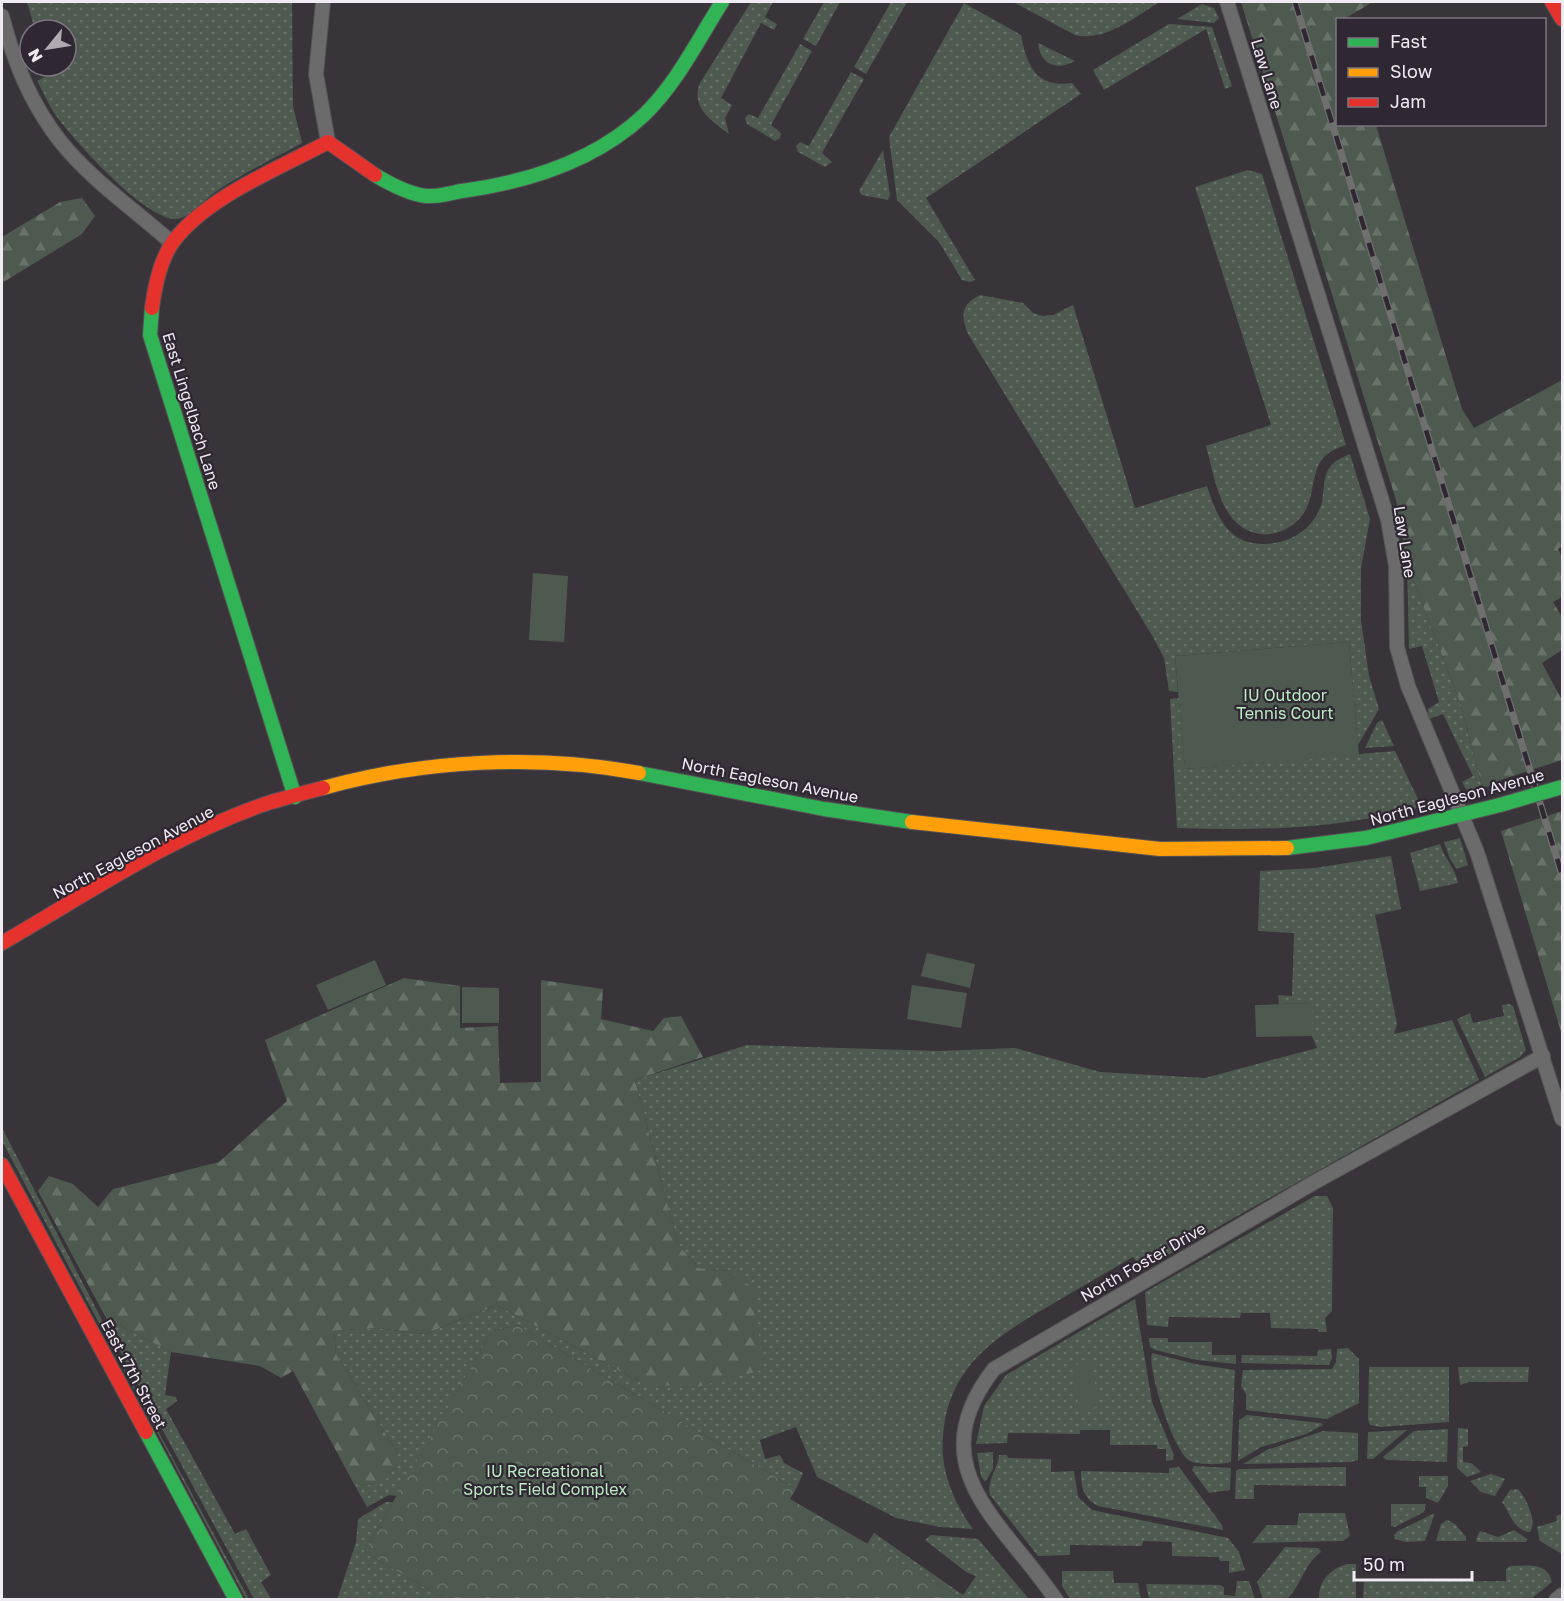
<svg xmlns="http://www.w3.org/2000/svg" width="1564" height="1601" viewBox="0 0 1564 1601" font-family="'Golos Text',sans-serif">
<defs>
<pattern id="grass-dots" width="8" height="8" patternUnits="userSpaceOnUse" patternTransform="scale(1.5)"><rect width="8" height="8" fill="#4e5a4f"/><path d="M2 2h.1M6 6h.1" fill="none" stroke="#687269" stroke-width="1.8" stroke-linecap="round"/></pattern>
<pattern id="forest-firs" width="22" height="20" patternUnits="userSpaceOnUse" patternTransform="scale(1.5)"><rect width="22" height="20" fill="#4e5a4f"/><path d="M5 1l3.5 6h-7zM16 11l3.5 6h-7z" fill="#687269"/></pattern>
<pattern id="park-crowns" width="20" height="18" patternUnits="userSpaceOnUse" patternTransform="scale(1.5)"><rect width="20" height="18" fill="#4e5a4f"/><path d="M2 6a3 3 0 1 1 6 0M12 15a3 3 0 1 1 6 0" fill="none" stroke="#687269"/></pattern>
</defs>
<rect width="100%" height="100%" fill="#383439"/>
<!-- grass -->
<g fill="url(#grass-dots)">
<path d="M 27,2 L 292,2 L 293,106 L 302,143 C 273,159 241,174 214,193 C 204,200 193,214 181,218 C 152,229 74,140 57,117 C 49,106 44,93 37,81 L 50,74 L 47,66 L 66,66 L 66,30 L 35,30 Z"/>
<path d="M 751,2 L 773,2 L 765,17 L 777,24 L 774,30 L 761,23 L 721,98 L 732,105 L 725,118 L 729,134 C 712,121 690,107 700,83 Z"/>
<path d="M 824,2 L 840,2 L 816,46 L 803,39 Z"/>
<path d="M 891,2 L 907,2 L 866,74 L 854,67 Z"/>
<path d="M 1013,2 L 1160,2 C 1134,17 1106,42 1075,35 Z"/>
<path d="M 964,3 L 1021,35 C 1027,65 1035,88 1072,83 L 1081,94 L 926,198 L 975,280 L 970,282 L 962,280 L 939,242 L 897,200 L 889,137 Z"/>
<path d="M 1202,4 L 1214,8 L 1219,18 L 1214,23 L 1177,19 Z"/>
<path d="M 1169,24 L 1212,27 L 1232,86 L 1225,89 L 1206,29 L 1104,90 L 1093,70 Z"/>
<path d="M 1038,43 L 1075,61 C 1057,71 1040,65 1038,43 Z"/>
<path d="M 800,44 L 812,51 L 771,125 L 781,133 L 780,138 L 775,141 L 747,124 L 745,118 L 749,114 L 758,118 Z"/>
<path d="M 851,72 L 864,79 L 822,153 L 832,162 L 825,167 L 798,152 L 796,146 L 800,142 L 809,146 Z"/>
<path d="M 883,150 L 890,195 L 888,200 L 862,195 L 859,191 Z"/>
<path d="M 1248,170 L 1262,174 L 1346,445 C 1338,448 1329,451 1323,458 C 1313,470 1314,488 1309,502 C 1303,522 1281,537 1260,534 C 1220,528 1215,478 1206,446 L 1271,425 L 1195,187 Z"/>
<path d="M 980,295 L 1023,303 L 1033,313 L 1043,316 L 1053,315 L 1073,305 L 1135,508 L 1207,486 C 1215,510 1224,538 1253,543 C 1283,548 1314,532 1322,502 C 1324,491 1323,480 1328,470 C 1333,461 1341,458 1350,454 L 1370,519 L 1361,568 L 1361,620 L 1369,676 L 1379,709 L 1358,745 L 1349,642 L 1175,656 L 1178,692 L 1169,691 L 1164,658 L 1153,637 L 968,334 C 961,316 960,305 980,295 Z"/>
<path d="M 1407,564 L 1460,702 L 1482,786 L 1497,781 L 1498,784 L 1467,791 L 1462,782 L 1473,776 L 1443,714 L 1429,719 L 1428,709 L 1439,702 L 1422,646 L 1409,649 Z"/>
<path d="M 1179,698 L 1185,769 L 1395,751 L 1418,799 L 1419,807 C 1403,815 1383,816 1365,819 C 1302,830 1241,830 1177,828 L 1170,699 Z"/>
<path d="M 1382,720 L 1394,746 L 1365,748 L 1377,723 Z"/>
<path d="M 1460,838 L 1468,865 L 1457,869 L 1450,859 L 1444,842 Z"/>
<path d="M 1440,844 C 1444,858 1456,869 1458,883 L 1420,891 L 1410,853 Z"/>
<path d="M 1391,856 L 1401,909 L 1375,915 L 1397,1024 L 1394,1034 L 1452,1020 L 1479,1080 L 1170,1254 L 1136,1261 L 1133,1257 C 1107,1272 1080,1288 1054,1303 C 998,1335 948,1365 943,1436 C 940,1470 953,1501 973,1529 L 940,1527 L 896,1518 L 817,1477 L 796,1427 L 760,1440 L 765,1459 L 780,1455 L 784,1463 L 803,1473 L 796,1489 L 517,1325 L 492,1331 L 397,1496 L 389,1495 L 367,1507 L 354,1484 L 373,1485 L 398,1454 L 336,1354 L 334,1331 L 377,1328 L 425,1334 L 497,1305 L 642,1383 L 731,1271 L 698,1268 L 678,1244 L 635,1080 L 747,1045 L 938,1051 L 1015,1048 L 1100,1072 L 1205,1078 L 1317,1048 L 1312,1036 L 1312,1003 L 1279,1004 L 1278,995 L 1292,996 L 1294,933 L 1258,931 L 1260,871 L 1315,868 Z"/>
<path d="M 1509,1004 L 1513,1006 L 1526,1050 L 1520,1057 L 1485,1077 L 1457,1019 L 1470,1013 L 1473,1023 L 1504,1016 L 1502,1005 Z"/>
<path d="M 2,1128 L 100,1316 L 113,1348 L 249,1599 L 246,1599 L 2,1141 Z"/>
<path d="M 1315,1196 L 1327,1196 L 1333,1208 L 1332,1311 L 1325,1318 L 1327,1332 L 1318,1332 L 1318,1329 L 1271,1328 L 1270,1313 L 1241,1313 L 1240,1318 L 1169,1317 L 1168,1327 L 1147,1325 L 1145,1292 Z"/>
<path d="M 1135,1299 L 1152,1402 L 1174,1455 L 1173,1460 L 1166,1461 L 1166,1449 L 1157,1449 L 1157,1445 L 1110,1445 L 1110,1430 L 1080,1430 L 1080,1434 L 1008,1433 L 1007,1443 L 976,1444 L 984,1406 L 1006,1375 Z"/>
<path d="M 106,1318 L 171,1352 L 165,1395 L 176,1397 L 177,1401 L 166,1409 L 235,1534 L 246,1529 L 271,1575 L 261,1582 L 271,1599 L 254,1599 L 122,1355 Z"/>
<path d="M 1149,1338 L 1168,1338 L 1168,1342 L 1212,1342 L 1212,1355 L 1236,1355 L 1236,1364 L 1197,1360 L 1155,1350 L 1150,1347 Z"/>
<path d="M 1348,1348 L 1359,1359 L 1359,1403 L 1327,1419 L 1246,1410 L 1246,1394 L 1241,1386 L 1243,1370 L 1332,1369 L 1336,1362 L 1337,1349 Z"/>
<path d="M 1331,1349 L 1332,1358 L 1329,1365 L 1241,1363 L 1242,1355 L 1317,1356 L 1318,1350 Z"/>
<path d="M 1152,1353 L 1195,1364 L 1235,1370 L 1231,1462 C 1222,1465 1198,1465 1190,1461 C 1174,1453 1147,1369 1152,1353 Z"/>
<path d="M 1369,1367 L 1449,1367 L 1449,1422 L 1380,1427 L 1370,1425 L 1368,1420 Z"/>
<path d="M 1458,1367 L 1529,1367 L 1528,1382 L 1469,1382 L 1460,1385 Z"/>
<path d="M 1247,1415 L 1321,1423 L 1323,1425 L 1306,1434 L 1261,1447 L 1238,1461 L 1239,1420 Z"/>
<path d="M 1458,1428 L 1468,1429 L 1468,1446 L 1463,1447 L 1463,1462 L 1471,1463 L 1481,1472 L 1467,1477 L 1457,1468 Z"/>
<path d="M 1448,1429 L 1447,1462 L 1386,1460 L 1383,1457 L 1414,1431 Z"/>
<path d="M 1407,1430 L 1373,1459 L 1367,1459 L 1368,1432 Z"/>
<path d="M 1323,1431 L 1358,1433 L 1358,1460 L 1350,1462 L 1243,1464 L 1267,1450 Z"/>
<path d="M 993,1452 L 993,1469 L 985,1482 L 981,1476 L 977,1453 Z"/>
<path d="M 999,1455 L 1007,1455 L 1008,1458 L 1051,1459 L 1051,1472 L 1074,1471 L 1078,1497 L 1092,1510 L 1228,1538 L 1239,1552 L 1245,1570 L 1229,1573 L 1229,1561 L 1220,1561 L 1219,1557 L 1172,1556 L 1172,1542 L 1143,1541 L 1142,1546 L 1070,1545 L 1070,1555 L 1038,1556 L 990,1495 C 986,1483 998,1468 999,1455 Z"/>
<path d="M 1194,1466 L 1231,1468 L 1230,1490 L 1209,1493 L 1192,1470 Z"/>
<path d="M 1179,1467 L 1222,1525 L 1223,1530 L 1098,1506 C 1083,1498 1081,1487 1081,1471 L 1169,1473 L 1169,1468 Z"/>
<path d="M 1346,1467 L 1346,1486 L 1254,1485 L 1254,1499 L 1235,1499 L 1236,1471 L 1239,1469 Z"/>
<path d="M 1491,1474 L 1505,1479 L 1495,1496 L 1481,1492 L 1470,1481 Z"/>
<path d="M 1419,1476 L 1448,1476 L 1448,1486 L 1438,1503 L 1426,1498 L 1426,1487 L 1419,1487 Z"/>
<path d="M 1518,1489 C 1526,1498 1538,1522 1530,1532 C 1514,1531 1510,1513 1502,1502 L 1510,1490 Z"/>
<path d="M 386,1502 L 393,1502 L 364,1552 L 445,1599 L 337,1600 L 356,1542 L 358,1519 Z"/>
<path d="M 1391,1504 L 1426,1504 L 1424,1512 L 1395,1527 L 1391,1526 Z"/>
<path d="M 1299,1513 L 1345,1513 L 1350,1536 L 1343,1541 L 1252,1543 L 1267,1525 L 1297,1525 Z"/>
<path d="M 1435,1513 L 1425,1541 L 1406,1542 L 1395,1539 L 1394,1535 L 1398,1531 Z"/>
<path d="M 1562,1514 L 1562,1554 L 1540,1541 L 1537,1527 L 1557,1521 L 1556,1516 Z"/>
<path d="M 1447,1520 L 1455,1524 L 1466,1537 L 1466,1541 L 1436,1541 L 1441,1524 Z"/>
<path d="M 1514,1530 L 1527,1539 L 1526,1542 L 1477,1542 L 1476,1539 L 1480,1531 L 1498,1537 Z"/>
<path d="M 874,1533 L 963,1595 L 976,1576 L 966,1572 L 925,1540 L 931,1535 L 978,1539 L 1029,1599 L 963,1599 L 867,1544 Z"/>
<path d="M 1285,1547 L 1318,1548 L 1321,1552 C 1303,1565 1302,1585 1287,1599 L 1263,1599 L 1257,1582 Z"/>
<path d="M 1347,1564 L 1356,1564 L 1356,1599 L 1319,1599 C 1318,1581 1330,1569 1347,1564 Z"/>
<path d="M 1510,1566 C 1527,1566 1547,1561 1552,1582 L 1531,1599 L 1363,1599 L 1364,1582 L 1506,1581 L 1506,1569 Z"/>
<path d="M 1062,1571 L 1113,1571 L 1114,1583 L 1138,1583 L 1141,1599 L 1070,1599 L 1062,1586 Z"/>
<path d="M 1237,1581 L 1249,1581 L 1255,1599 L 1149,1599 L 1146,1584 L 1220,1585 L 1224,1587 L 1224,1595 L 1235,1596 Z"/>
</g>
<!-- forest -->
<g fill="url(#forest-firs)">
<path d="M 1241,2 L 1373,2 L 1344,19 L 1338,20 L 1338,124 L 1376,125 L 1462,409 L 1474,428 L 1562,380 L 1562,546 L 1558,549 L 1562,557 L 1562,597 L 1553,602 L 1562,617 L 1562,650 L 1542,663 L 1562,700 L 1562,760 L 1482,786 L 1460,702 L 1407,564 L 1396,500 Z"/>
<path d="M 82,198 L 95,216 L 82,234 L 2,283 L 2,237 L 60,202 Z"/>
<path d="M 1562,811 L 1562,1035 L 1501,831 Z"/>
<path d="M 404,978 L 460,986 L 460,1028 L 498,1026 L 500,1083 L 541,1082 L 541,980 L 603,989 L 601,1019 L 653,1031 L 664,1018 L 681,1016 L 703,1057 L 635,1080 L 678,1244 L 698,1268 L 731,1271 L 755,1290 L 762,1370 L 693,1388 L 642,1383 L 497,1305 L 425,1334 L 377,1328 L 334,1331 L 336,1354 L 398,1454 L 393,1469 L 384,1482 L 373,1485 L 354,1484 L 293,1371 L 281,1378 L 260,1366 L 171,1352 L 106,1318 L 38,1191 L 49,1176 L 73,1184 L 98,1207 L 113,1189 L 219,1162 L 287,1101 L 265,1040 Z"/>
</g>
<!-- park -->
<path fill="url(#park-crowns)" d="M 517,1325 L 796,1489 L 790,1499 L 963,1599 L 445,1599 L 364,1552 L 492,1331 Z"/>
<!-- garden -->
<g fill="#4e5a4f">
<path d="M 533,573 L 568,576 L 564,642 L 529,640 Z"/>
<path d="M 1349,642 L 1359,755 L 1185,769 L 1175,656 Z"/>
<path d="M 927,953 L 975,964 L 970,988 L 921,976 Z"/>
<path d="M 375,960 L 386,985 L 328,1010 L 316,985 Z"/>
<path d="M 912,985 L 967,993 L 961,1028 L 907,1019 Z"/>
<path d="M 462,987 L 499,988 L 499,1023 L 462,1023 Z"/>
<path d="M 1312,1003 L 1312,1036 L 1256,1037 L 1255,1005 Z"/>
<path d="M 1092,1363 L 1098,1407 L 1079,1410 L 1073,1365 Z"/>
</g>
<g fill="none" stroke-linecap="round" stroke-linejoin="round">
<!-- street casing -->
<g stroke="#555256" stroke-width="16">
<g id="street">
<path d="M 323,2 L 316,74 L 328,142"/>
<path d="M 1227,2 L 1388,520 L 1396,566 L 1397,647 L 1408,686 L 1477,852 L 1562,1119"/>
<path d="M 2,16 C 13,60 31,104 60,141 C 91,180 135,210 172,243"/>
<path d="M 1056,1600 C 1004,1522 917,1468 994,1369 L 1313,1183 L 1543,1056"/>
<path d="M 1556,1600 L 1562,1595"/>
</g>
</g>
<!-- fast casing -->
<g stroke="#555256" stroke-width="16">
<g id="fast">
<path d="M 375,175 C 390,184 409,194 426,196 C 438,197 450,193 462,191 C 528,182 595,161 644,115 C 677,83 698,40 722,2"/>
<path d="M 152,308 L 150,335 L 295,797"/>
<path d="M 639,773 L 824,809 L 912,822"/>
<path d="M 1287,848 L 1366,838 L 1500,805"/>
<path d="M 146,1432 L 236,1600"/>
</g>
</g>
<!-- slow casing -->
<g stroke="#555256" stroke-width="16">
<g id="slow">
<path d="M 323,788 C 424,760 537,754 639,773"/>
<path d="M 912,822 L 1160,849 L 1287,848"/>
</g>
</g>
<!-- jam casing -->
<g stroke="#555256" stroke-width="16">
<g id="jam">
<path d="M 1552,2 L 1562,19"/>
<path d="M 152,308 C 155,285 160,260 173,242 C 206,197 280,168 328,142 L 375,175"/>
<path d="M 2,943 C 87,894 172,836 265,804 C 284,798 304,793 323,788"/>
<path d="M 2,1165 L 146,1432"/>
</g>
</g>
<!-- street -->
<use href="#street" stroke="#6a6b6a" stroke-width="14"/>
<!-- fast -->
<use href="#fast" stroke="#30b455" stroke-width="14"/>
<!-- slow -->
<use href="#slow" stroke="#ff9f0a" stroke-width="14"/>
<!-- jam -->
<use href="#jam" stroke="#e5322d" stroke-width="14"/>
<!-- rail casing -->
<g stroke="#6f6f70" stroke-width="7">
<path id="rail" d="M 1295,2 L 1562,875"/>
</g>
<!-- rail -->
<use href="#rail" stroke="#2f2732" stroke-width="4.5" stroke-dasharray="14" stroke-linecap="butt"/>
<!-- fast-bridge casing -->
<g stroke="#555256" stroke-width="16" stroke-linecap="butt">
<path id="fast-bridge" d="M 1500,805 L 1562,787"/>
</g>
<!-- fast-bridge -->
<use href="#fast-bridge" stroke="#30b455" stroke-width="14"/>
</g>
<g text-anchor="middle" stroke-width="4.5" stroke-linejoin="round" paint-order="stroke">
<!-- street labels -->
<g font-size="16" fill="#f0eaf2" stroke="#2f2732">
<text transform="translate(1267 74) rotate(73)" y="6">Law Lane</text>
<text transform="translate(192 411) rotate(73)" y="6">East Lingelbach Lane</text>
<text transform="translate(1405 542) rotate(81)" y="6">Law Lane</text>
<text transform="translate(770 780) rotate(11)" y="6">North Eagleson Avenue</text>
<text transform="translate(1457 797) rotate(-15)" y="6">North Eagleson Avenue</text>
<text transform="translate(133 852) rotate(-28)" y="6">North Eagleson Avenue</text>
<text transform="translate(1143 1262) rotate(-30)" y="6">North Foster Drive</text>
<text transform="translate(134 1374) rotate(62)" y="6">East 17th Street</text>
</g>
<!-- park labels -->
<g font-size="16" fill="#bcebc3" stroke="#2f2732">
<text x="1285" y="701">IU Outdoor<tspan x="1285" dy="18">Tennis Court</tspan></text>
<text x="545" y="1477">IU Recreational<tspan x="545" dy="18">Sports Field Complex</tspan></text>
</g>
</g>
<!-- border -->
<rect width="1564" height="1601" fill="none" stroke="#f0eaf2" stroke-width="6"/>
<!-- legend -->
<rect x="1336" y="18" width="210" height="108" fill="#2f2732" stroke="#7c757f" stroke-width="1.5"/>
<rect x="1348" y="38" width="30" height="9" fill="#30b455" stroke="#7c757f" stroke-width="1.5"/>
<text x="1390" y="48" font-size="18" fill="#f0eaf2">Fast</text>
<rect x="1348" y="68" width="30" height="9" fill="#ff9f0a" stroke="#7c757f" stroke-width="1.5"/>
<text x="1390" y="78" font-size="18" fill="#f0eaf2">Slow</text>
<rect x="1348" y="98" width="30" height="9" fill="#e5322d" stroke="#7c757f" stroke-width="1.5"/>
<text x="1390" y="108" font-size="18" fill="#f0eaf2">Jam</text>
<!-- north arrow -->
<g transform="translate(48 48) rotate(240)"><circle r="28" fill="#2f2732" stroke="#7c757f" stroke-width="1.5"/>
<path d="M0-4.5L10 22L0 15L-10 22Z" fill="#b0aab1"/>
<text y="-9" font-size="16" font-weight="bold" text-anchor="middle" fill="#f0eaf2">N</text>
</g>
<!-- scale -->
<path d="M1354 1571v9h118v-9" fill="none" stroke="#f0eaf2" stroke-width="3"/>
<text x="1363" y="1571" font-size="18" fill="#f0eaf2" stroke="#2f2732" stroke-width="4.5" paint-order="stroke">50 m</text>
</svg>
